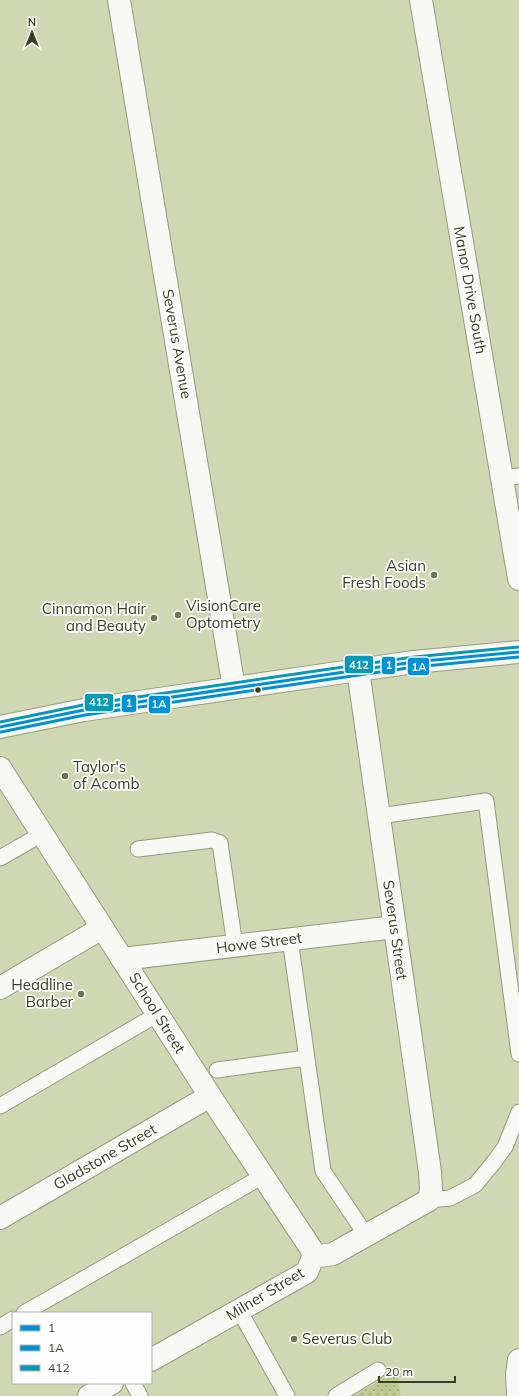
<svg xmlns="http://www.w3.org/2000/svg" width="519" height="1396" viewBox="0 0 519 1396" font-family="Mulish,sans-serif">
<defs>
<pattern id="garden-dots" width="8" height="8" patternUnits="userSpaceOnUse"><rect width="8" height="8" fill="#bec993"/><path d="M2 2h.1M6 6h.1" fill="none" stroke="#9ba578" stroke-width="1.8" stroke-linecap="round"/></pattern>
</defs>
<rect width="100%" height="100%" fill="#d0d7b3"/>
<!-- garden -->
<path fill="url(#garden-dots)" d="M 397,1370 L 401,1396 L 354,1396 Z"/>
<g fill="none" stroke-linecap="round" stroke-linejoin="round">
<!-- lane casing -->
<g stroke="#959a7f" stroke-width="17">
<g id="lane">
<path d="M 502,478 L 519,476"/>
<path d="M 379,816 L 486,801 L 519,1054"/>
<path d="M 138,849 L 212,840 L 220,843 L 235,946"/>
<path d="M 0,858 L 42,834"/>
<path d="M 290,939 L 323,1171 L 366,1235"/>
<path d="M 217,1070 L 306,1058"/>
<path d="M 0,1106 L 158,1014"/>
<path d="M 429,1200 L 450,1198 L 475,1185 L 494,1162 L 505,1147 L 519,1112"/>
<path d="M 239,1310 L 287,1396"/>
<path d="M 24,1313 L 263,1176"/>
<path d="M 0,1327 L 13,1319"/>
<path d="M 133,1383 L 140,1396"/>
<path d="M 336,1396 L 378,1370"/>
</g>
</g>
<!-- street casing -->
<g stroke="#959a7f" stroke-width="24">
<g id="street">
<path d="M 119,0 L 234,688"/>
<path d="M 421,0 L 519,579"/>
<path d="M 0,768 L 210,1096 L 312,1250 L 313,1257"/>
<path d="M 122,959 L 395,927"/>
<path d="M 0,988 L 102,928"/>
<path d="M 0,1218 L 210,1096"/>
<path d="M 313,1257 L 333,1254 L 429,1200 L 431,1190 L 430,1172 L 358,670"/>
<path d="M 151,1360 L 307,1272 L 313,1257"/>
<path d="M 89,1396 L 112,1383"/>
<path d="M 518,1396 L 517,1374 L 519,1360"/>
</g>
</g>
<!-- secondary casing -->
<g stroke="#959a7f" stroke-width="24">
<path id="secondary" d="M 0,727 L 84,710 L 358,670 L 414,662 L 519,652"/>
</g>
<!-- path -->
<g stroke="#d1d3c8" stroke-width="2.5" stroke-dasharray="3 2" stroke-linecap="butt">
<path d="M 505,618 L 519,618"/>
<path d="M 491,1197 L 519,1208"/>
</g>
<!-- lane -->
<use href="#lane" stroke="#f8f9f4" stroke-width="15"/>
<!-- street -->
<use href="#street" stroke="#f8f9f4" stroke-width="22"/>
<!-- secondary -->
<use href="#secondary" stroke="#f5f5f0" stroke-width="22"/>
<!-- bus-1 casing -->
<g stroke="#fefefe" stroke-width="6">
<path id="bus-1" d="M 0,727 L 84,710 L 358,670 L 414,662 L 519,652"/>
</g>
<!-- bus-2 casing -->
<g stroke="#fefefe" stroke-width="6">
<path id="bus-2" d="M 1,732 L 85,715 L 359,675 L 415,667 L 519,657"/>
</g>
<!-- bus-3 casing -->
<g stroke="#fefefe" stroke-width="6">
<path id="bus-3" d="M 0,722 L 83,705 L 357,665 L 414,657 L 519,647"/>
</g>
<!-- bus-1 -->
<use href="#bus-1" stroke="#0090d3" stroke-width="3"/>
<!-- bus-2 -->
<use href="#bus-2" stroke="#0090d3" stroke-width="3"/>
<!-- bus-3 -->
<use href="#bus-3" stroke="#0999b4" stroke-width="3"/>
</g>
<!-- markers -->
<g fill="#6e7456" stroke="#fefefe" stroke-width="1.5">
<circle cx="434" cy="575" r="4"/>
<circle cx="178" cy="615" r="4"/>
<circle cx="154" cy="618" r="4"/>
<circle cx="65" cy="776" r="4"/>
<circle cx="81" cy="994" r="4"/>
<circle cx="294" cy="1339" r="4"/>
</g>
<circle fill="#393e24" stroke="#fefefe" stroke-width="1.5" cx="258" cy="690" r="3.5"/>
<g text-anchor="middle" stroke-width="3.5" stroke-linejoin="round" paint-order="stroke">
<!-- street labels -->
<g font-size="15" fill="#393e24" stroke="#fefefe">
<text transform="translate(470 290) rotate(80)" y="5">Manor Drive South</text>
<text transform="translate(177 344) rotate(80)" y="5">Severus Avenue</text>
<text transform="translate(395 930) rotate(82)" y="5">Severus Street</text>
<text transform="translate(259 943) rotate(-7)" y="5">Howe Street</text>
<text transform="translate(157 1013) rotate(58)" y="5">School Street</text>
<text transform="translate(105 1157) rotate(-30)" y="5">Gladstone Street</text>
<text transform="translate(265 1294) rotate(-31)" y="5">Milner Street</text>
</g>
<!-- poi labels -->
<g font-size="15" fill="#393e24" stroke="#fefefe" text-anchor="end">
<text x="426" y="571">Asian<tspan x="426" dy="17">Fresh Foods</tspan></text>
<text x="186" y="611" text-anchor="start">VisionCare<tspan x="186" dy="17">Optometry</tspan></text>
<text x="146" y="614">Cinnamon Hair<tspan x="146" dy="17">and Beauty</tspan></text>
<text x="73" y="772" text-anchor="start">Taylor's<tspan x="73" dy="17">of Acomb</tspan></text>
<text x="73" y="990">Headline<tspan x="73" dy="17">Barber</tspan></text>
<text x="302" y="1344" text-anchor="start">Severus Club</text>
</g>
</g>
<g stroke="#fefefe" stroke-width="1.5">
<rect x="344" y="655" width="30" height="19" rx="4" fill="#0999b4"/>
<rect x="381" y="656" width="15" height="19" rx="4" fill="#0090d3"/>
<rect x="407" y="657" width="23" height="19" rx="4" fill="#0090d3"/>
<rect x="84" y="693" width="30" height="19" rx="4" fill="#0999b4"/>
<rect x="121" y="694" width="16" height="19" rx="4" fill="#0090d3"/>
<rect x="148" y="695" width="23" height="19" rx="4" fill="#0090d3"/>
</g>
<g font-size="11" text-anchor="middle" font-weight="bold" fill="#fff">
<text x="359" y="669">412</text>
<text x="389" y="669">1</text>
<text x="419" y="671">1A</text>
<text x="99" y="706">412</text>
<text x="129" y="707">1</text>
<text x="159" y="708">1A</text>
</g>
<!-- legend -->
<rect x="12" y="1312" width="140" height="72" fill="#fefefe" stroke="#afb1a7"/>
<rect x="20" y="1325" width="20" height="6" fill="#0090d3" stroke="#afb1a7"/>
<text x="48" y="1332" font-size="12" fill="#393e24">1</text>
<rect x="20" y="1345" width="20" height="6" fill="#0090d3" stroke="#afb1a7"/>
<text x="48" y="1352" font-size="12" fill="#393e24">1A</text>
<rect x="20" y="1365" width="20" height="6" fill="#0999b4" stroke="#afb1a7"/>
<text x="48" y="1372" font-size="12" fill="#393e24">412</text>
<!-- north arrow -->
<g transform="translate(32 32)" stroke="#fefefe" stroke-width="3" paint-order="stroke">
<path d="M0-3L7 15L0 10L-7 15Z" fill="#393e24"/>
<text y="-6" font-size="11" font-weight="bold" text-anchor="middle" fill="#393e24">N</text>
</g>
<!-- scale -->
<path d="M379 1376v6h76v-6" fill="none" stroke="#393e24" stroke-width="2"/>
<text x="385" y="1376" font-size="12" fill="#393e24" stroke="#fefefe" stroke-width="3" paint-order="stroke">20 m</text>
</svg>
